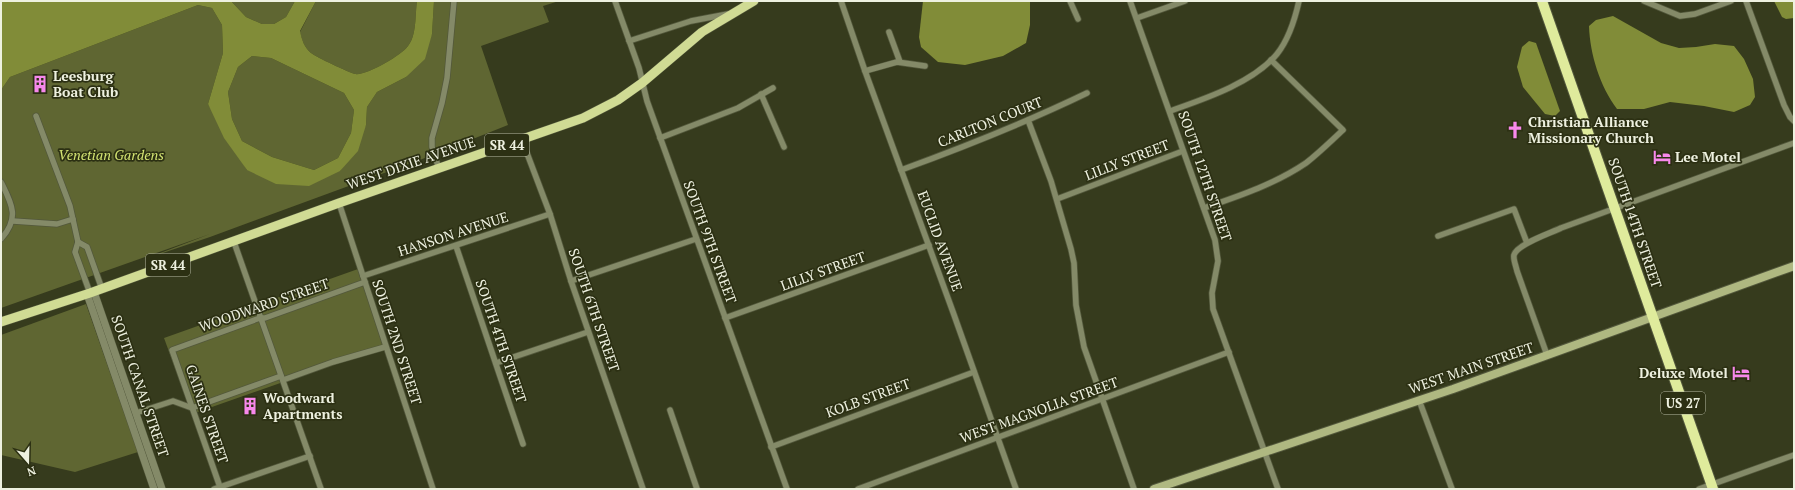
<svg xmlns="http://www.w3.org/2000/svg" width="1795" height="490" viewBox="0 0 1795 490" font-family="'PT Serif',serif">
<rect width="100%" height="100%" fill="#363b1d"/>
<!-- green -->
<g fill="#5f6632">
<path d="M 231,1 L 295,1 L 286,17 L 274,24 L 262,24 L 246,17 Z"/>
<path d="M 316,1 L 417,1 C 415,14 417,35 408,46 C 402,55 366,76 355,74 C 348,72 316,57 311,53 C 304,47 302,40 300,32 Z"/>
<path d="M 434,1 L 559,1 L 543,6 L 549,22 L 481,46 L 508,125 L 425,158 L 210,237 L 142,260 L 210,234 L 1,308 L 1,90 L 10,77 L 198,5 L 212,8 L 222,25 L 223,53 L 208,104 L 247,170 L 340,171 L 366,125 L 367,107 L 377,92 L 406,77 L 432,34 Z"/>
<path d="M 252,56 L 271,58 L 344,93 L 354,110 L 351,133 L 338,158 L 314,170 L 272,157 L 242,141 L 232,119 L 228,92 L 238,67 Z"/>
<path d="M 358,269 L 386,346 L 192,414 L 164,338 Z"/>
<path d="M 86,304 L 138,452 L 75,472 L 1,455 L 1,335 Z"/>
</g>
<!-- water -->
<g fill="#818c38" fill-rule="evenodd">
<path d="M 1,1 L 231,1 L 246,17 L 262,24 L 274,24 L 286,17 L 295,1 L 316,1 L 300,31 C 302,40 304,47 311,53 C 316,57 348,72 355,74 C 366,76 402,55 408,46 C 417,35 415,14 417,1 L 434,1 L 432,34 L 425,59 L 406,77 L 377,92 L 367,107 L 366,125 L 358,151 L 340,171 L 309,186 L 276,184 L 247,170 L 224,138 L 208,104 L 223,53 L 222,25 L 212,8 L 198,5 L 10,77 L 1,90 ZM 252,56 L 271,58 L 344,93 L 354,110 L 351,133 L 338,158 L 314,170 L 272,157 L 242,141 L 232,119 L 228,92 L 238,67 Z"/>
<path d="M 923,1 L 1030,1 L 1030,25 L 1026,43 L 1003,56 L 965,65 L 938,62 L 921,47 L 919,37 Z"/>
<path d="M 1774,1 L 1794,1 L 1794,18 L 1786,19 L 1782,17 Z"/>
<path d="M 1613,16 L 1661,43 L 1679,48 L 1696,47 L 1715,44 L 1734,46 L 1744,59 L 1753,79 L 1755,97 L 1750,105 L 1734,112 L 1704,106 L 1670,102 L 1644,109 L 1617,109 C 1600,86 1590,55 1589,26 L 1596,20 Z"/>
<path d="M 1529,41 L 1536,43 L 1560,111 L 1555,116 L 1545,114 L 1523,87 L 1517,67 L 1522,47 Z"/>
</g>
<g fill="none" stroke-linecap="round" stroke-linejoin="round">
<!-- minor casing -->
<g stroke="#53583c" stroke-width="7">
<g id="minor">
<path d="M 615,1 L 639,68 L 647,101 L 787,489"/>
<path d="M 841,1 L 865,71 L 953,312 L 1016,489"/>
<path d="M 1070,1 L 1078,19"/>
<path d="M 1130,1 L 1215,240 L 1218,261 L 1212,293 L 1213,309 L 1278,489"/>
<path d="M 1644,1 L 1680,16 L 1695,14 L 1731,1"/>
<path d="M 1746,1 L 1784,105 L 1790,117 L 1794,121"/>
<path d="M 1137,18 L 1185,1"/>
<path d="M 889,32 L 900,62"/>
<path d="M 629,41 L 691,21 L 728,14"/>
<path d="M 865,71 L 897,62 L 925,66"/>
<path d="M 761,94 L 784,147"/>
<path d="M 1170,111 C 1204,99 1253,83 1277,54 C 1289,39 1295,19 1299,1"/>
<path d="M 36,116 L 70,206 L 78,242 L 75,252 L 90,293"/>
<path d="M 1028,120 L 1051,181 L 1071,249 L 1074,263 L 1076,305 L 1084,347 L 1134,489"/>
<path d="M 660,138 L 738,108 L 773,88"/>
<path d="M 522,140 L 550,214 L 571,281 L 643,489"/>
<path d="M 439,169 L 432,147 L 432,138 L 442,103 L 447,78 L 454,1"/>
<path d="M 901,170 C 964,147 1027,122 1087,93"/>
<path d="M 1,182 C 12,204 20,218 1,239"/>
<path d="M 1057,199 L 1183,151"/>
<path d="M 339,203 L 433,489"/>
<path d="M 1204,208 C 1239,196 1275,184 1306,163 C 1319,153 1331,141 1343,130 L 1271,60"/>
<path d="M 13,221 L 57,224 L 73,219"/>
<path d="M 1438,236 L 1514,209 L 1527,243"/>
<path d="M 78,242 L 87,247 L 102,289"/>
<path d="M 234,242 L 321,489"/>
<path d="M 456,246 L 523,444"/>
<path d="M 363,276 L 550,214"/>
<path d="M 571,281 L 696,239"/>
<path d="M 725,318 L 929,245"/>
<path d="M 1547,355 L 1517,271 C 1516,266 1513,259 1514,255 C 1517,244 1551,233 1561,228 L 1794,143"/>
<path d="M 496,363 L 588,332"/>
<path d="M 283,380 L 333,362 L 385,347"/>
<path d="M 1419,400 L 1452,489"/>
<path d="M 670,410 L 697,489"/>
<path d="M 136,413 L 173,401 L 192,408 L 281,376"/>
<path d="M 771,447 L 974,372"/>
<path d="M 220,487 L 172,350 L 260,318 L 265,318 L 365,282"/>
<path d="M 214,489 L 310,456"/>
<path d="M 858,489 L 1229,352"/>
<path d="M 1699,489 L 1794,455"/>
</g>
</g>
<!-- tertiary casing -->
<g stroke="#53583c" stroke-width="8">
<g id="tertiary">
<path d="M 94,292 L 162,489"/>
<path d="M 87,294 L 154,489"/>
</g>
</g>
<!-- secondary casing -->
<g stroke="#53583c" stroke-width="10">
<path id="secondary" d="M 1154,489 L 1453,389 L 1794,266"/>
</g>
<!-- primary casing -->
<g stroke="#53583c" stroke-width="10">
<path id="primary" d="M 1,322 L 90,293 L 339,203 L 583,118 L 618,100 L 642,83 L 702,32 L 754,1"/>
</g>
<!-- trunk casing -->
<g stroke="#53583c" stroke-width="12">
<path id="trunk" d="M 1542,1 L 1713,489"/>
</g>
<!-- minor -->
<use href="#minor" stroke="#848a68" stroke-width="5.5"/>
<!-- tertiary -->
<use href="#tertiary" stroke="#848a68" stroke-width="7"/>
<!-- secondary -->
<use href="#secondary" stroke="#afb881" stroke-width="8"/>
<!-- primary -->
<use href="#primary" stroke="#d0db94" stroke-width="9"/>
<!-- trunk -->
<use href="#trunk" stroke="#dfeb9c" stroke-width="10"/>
</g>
<!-- icons -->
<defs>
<g id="building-bare" transform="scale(1.38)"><path d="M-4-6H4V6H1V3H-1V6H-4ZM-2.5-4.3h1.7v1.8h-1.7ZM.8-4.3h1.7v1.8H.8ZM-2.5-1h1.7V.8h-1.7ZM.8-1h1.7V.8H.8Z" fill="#f788eb" stroke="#2c3013" stroke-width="2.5" paint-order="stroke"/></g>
<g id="church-bare" transform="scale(1.38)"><path d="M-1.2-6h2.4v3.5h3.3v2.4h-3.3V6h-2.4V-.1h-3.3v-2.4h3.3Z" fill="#f788eb" stroke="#2c3013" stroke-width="2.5" paint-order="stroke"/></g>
<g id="hotel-bare" transform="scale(1.38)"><path d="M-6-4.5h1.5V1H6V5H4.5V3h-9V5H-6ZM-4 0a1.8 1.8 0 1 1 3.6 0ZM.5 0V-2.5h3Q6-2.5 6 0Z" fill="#f788eb" stroke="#2c3013" stroke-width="2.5" paint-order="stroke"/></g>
</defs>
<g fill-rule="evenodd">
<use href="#building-bare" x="40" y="84"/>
<use href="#church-bare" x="1515" y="130"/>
<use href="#hotel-bare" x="1662" y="157"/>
<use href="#hotel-bare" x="1741" y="373"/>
<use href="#building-bare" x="250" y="406"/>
</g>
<g text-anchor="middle" stroke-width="3.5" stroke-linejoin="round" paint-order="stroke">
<!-- shield labels -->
<g fill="#2c3013" stroke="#b4b7a2" stroke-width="1">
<rect x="485" y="134" width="44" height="22" rx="3"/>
<rect x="146" y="254" width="44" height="22" rx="3"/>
<rect x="1661" y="392" width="44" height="22" rx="3"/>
</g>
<g font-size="13" font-weight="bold" fill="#eef1e0">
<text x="507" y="150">SR 44</text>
<text x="168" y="270">SR 44</text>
<text x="1683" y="408">US 27</text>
</g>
<!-- poi labels -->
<g font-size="14" font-weight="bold" fill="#eef1e0" stroke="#2c3013" text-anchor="start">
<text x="53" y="81">Leesburg<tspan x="53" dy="16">Boat Club</tspan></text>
<text x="1528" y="127">Christian Alliance<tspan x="1528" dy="16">Missionary Church</tspan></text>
<text x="1675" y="162">Lee Motel</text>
<text x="1728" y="378" text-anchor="end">Deluxe Motel</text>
<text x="263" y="403">Woodward<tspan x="263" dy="16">Apartments</tspan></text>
</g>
<!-- street labels -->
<g font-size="14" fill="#eef1e0" stroke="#2c3013">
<text transform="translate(990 122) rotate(-22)" y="5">CARLTON COURT</text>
<text transform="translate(1127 160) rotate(-21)" y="5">LILLY STREET</text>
<text transform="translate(411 163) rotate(-19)" y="5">WEST DIXIE AVENUE</text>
<text transform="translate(1205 176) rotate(71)" y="5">SOUTH 12TH STREET</text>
<text transform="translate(1635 223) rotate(71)" y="5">SOUTH 14TH STREET</text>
<text transform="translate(453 234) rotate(-18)" y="5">HANSON AVENUE</text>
<text transform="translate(940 241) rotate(70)" y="5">EUCLID AVENUE</text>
<text transform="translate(710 242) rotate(70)" y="5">SOUTH 9TH STREET</text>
<text transform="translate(823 271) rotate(-20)" y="5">LILLY STREET</text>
<text transform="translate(264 305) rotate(-19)" y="5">WOODWARD STREET</text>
<text transform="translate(594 310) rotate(71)" y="5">SOUTH 6TH STREET</text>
<text transform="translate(501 341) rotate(71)" y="5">SOUTH 4TH STREET</text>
<text transform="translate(397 342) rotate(72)" y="5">SOUTH 2ND STREET</text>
<text transform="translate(1471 368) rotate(-19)" y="5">WEST MAIN STREET</text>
<text transform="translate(140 386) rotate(71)" y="5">SOUTH CANAL STREET</text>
<text transform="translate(868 398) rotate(-20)" y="5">KOLB STREET</text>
<text transform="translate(1039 410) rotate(-20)" y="5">WEST MAGNOLIA STREET</text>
<text transform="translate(207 414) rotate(71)" y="5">GAINES STREET</text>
</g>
<!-- park labels -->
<g font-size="14" font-style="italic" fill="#d4e473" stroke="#2c3013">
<text x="111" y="160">Venetian Gardens</text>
</g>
</g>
<!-- border -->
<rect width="1795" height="490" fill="none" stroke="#eef1e0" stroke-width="4"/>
<!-- north arrow -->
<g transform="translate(28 462) rotate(160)" stroke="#2c3013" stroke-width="3" paint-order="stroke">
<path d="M0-3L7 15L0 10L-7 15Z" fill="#eef1e0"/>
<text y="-6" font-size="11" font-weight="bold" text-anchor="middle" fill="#eef1e0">N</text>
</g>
</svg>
